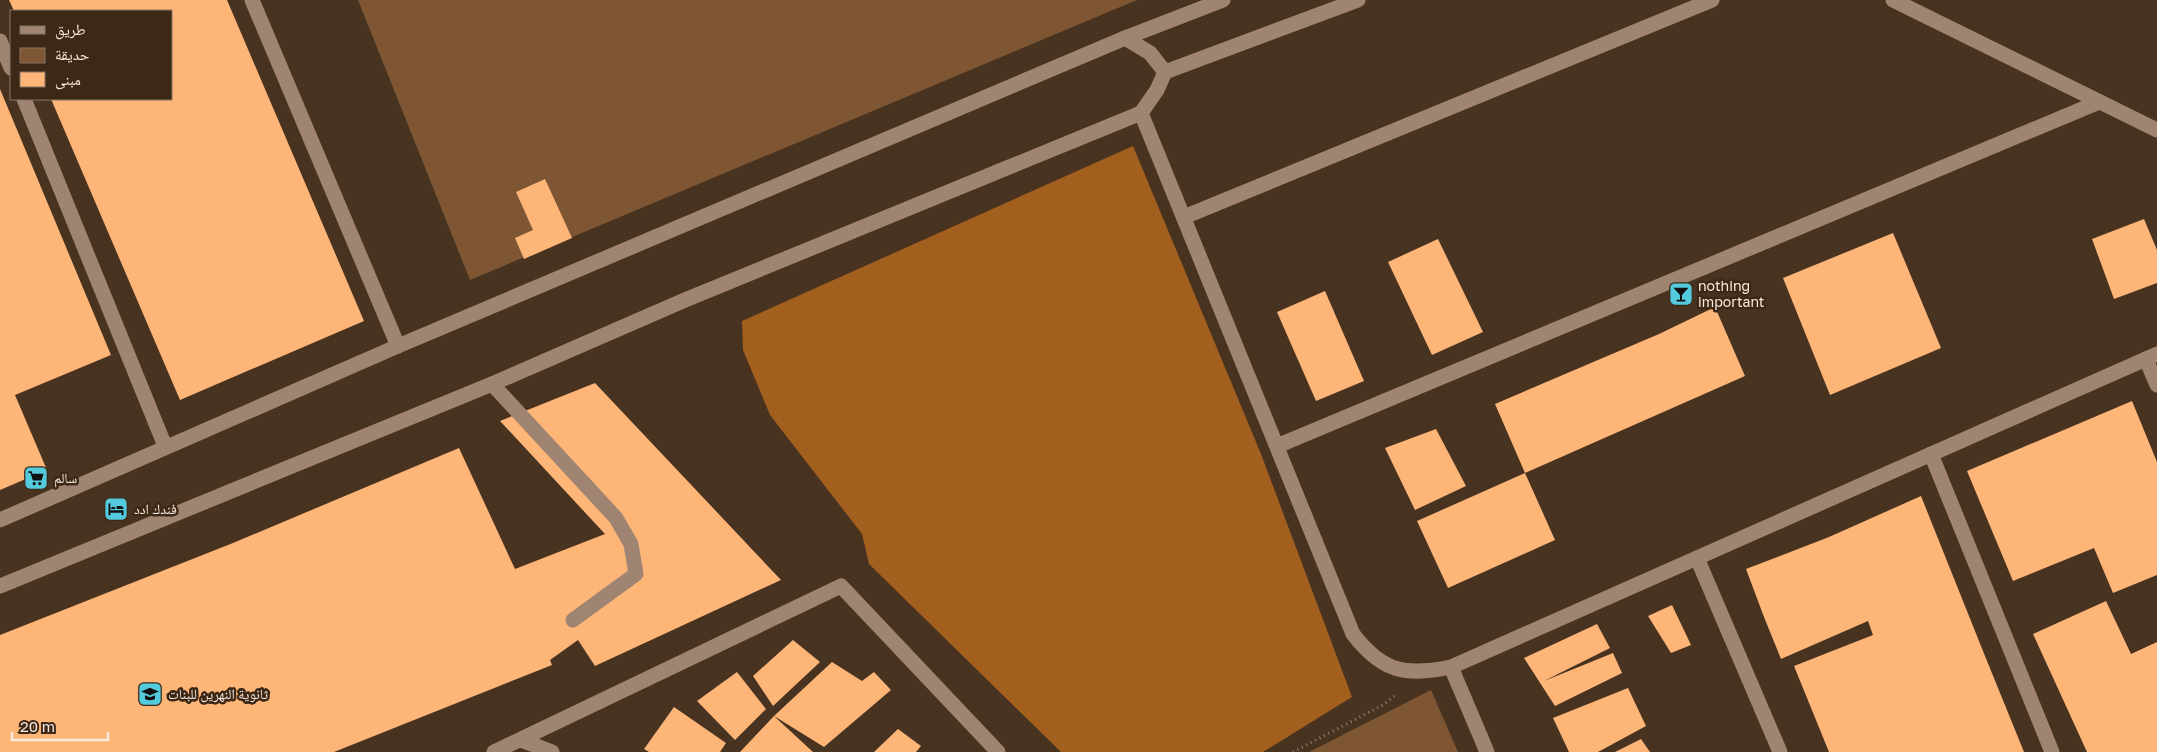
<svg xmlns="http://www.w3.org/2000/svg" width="2157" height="752" viewBox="0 0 2157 752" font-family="'Golos Text','Noto Naskh Arabic',sans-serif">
<rect width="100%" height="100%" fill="#483220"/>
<!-- green -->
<g fill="#7f5633">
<path d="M 358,0 L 1137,0 L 470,280 Z"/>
<path d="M 1431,690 L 1458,752 L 1309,752 Z"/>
</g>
<!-- forest -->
<path fill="#a25f1e" d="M 1133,146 L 1261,454 L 1352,697 L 1263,752 L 1061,752 L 869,564 L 862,534 L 770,415 L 743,350 L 742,321 Z"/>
<!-- building -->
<g fill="#feb578">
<path d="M 9,0 L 227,0 L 364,321 L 180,400 L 51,99 L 171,99 L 171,11 L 14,11 Z"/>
<path d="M 0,89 L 111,355 L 15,395 L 47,470 L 0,490 Z"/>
<path d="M 545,179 L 572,238 L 524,259 L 515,238 L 533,230 L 516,192 Z"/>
<path d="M 2144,219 L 2157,250 L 2157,283 L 2114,299 L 2092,239 Z"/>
<path d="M 1893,233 L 1941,348 L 1830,395 L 1783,278 Z"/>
<path d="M 1438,239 L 1483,332 L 1432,355 L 1388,262 Z"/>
<path d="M 1325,291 L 1364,381 L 1316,401 L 1277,312 Z"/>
<path d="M 1715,307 L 1745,376 L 1525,473 L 1495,404 L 1659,334 Z"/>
<path d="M 595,383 L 781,580 L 595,666 L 578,640 L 550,660 L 552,665 L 334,752 L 0,752 L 0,635 L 233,543 L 459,448 L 515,569 L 605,534 L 500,421 Z"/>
<path d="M 2132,401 L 2157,462 L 2157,575 L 2113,593 L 2094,548 L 2013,581 L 1967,471 Z"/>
<path d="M 1436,429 L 1466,486 L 1415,510 L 1385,448 Z"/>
<path d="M 1525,473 L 1555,540 L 1448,588 L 1417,521 Z"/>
<path d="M 1921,496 L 1985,656 L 2024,752 L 1829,752 L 1794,666 L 1873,635 L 1868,621 L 1781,659 L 1764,617 L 1746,569 L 1829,537 Z"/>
<path d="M 2106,601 L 2131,654 L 2157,642 L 2157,752 L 2087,752 L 2033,634 Z"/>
<path d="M 1672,605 L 1691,645 L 1671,653 L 1648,616 Z"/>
<path d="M 1597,624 L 1610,648 L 1544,681 L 1613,653 L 1622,673 L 1555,706 L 1524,658 Z"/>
<path d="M 793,640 L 820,662 L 773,706 L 753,676 Z"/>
<path d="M 832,662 L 862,681 L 874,672 L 891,690 L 824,747 L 774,716 L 813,752 L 740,752 L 774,716 Z"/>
<path d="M 737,672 L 766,709 L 735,740 L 697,701 Z"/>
<path d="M 1628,688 L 1646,726 L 1598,752 L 1569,752 L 1553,718 Z"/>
<path d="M 674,707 L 726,743 L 720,752 L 649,752 L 644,749 Z"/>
<path d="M 898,729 L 921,746 L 916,752 L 874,752 Z"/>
<path d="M 1641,739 L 1650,752 L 1615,752 Z"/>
</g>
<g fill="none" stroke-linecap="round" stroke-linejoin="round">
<!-- path -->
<path stroke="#958274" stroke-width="3" stroke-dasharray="1 4" stroke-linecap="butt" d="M 1293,752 L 1383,705 L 1397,694"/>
<!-- service -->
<g stroke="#9f8571" stroke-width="15">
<path d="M 1184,217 L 1712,0"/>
<path d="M 492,384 L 616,518 L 631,544 L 636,574 L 573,620"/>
<path d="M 1277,446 L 2099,102"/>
</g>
<!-- minor -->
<g stroke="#9f8571" stroke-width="15">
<path d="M 252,0 L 398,346"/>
<path d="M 1893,0 L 2157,130"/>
<path d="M 1125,38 L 1223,0"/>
<path d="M 0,41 L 11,68"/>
<path d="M 24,99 L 165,446"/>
<path d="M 1141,113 L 1353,634 C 1383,673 1406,676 1451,667 L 2157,354"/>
<path d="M 2146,359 L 2157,385"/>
<path d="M 1931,454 L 2052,752"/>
<path d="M 1697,558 L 1780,752"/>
<path d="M 1451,667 L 1487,752"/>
<path d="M 521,740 L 552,752"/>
<path d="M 494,752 L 841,586 L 998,752"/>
</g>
<!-- secondary -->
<g stroke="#9f8571" stroke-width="15">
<path d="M 0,520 L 398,346 L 1125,38 L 1150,53 L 1165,72"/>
<path d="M 0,586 L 492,384 L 685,300 L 1141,113 L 1157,90 L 1165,72 L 1358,0"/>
</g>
</g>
<!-- icons -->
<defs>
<g id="bar-square" transform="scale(1.25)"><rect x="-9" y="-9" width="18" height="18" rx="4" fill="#54cadd" stroke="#3d2816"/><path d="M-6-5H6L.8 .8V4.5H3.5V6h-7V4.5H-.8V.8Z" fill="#111"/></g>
<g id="supermarket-square" transform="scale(1.25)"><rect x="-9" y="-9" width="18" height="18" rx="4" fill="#54cadd" stroke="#3d2816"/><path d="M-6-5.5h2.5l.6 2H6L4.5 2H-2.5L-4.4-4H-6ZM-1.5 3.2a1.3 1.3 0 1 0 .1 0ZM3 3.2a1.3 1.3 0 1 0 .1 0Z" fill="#111"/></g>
<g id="hotel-square" transform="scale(1.25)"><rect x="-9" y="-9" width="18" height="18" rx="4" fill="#54cadd" stroke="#3d2816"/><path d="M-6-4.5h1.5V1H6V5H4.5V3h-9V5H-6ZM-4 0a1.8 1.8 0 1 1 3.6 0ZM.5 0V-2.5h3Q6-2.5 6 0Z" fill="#111"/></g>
<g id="school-square" transform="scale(1.25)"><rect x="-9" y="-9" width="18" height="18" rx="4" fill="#54cadd" stroke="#3d2816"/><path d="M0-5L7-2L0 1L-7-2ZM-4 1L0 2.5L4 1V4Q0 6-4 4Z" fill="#111"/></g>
</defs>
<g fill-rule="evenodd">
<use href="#bar-square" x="1681" y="294"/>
<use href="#supermarket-square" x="36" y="478"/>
<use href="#hotel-square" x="116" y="509"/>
<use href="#school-square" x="150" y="694"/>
</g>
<g text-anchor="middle" stroke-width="5" stroke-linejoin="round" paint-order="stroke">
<!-- poi labels -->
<g font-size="14" fill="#f8e9df" stroke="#3d2816" text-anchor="start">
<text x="1698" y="291">nothing<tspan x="1698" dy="16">important</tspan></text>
<text x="54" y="483">سالم</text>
<text x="134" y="514">فندك ادد</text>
<text x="168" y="699">ثانوية النهرين للبنات</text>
</g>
</g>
<!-- legend -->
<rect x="10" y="10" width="162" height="90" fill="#3d2816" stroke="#887566"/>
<rect x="20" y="26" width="25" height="8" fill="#9f8571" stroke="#887566"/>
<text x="55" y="35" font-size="15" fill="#f8e9df">طريق</text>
<rect x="20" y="48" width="25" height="15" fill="#7f5633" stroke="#887566"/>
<text x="55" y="60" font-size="15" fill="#f8e9df">حديقة</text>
<rect x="20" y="72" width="25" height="15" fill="#feb578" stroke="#887566"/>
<text x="55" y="85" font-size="15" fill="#f8e9df">مبنى</text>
<!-- scale -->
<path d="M12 732v8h96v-8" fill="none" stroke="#f8e9df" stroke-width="2.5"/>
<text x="20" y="732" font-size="15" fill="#f8e9df" stroke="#3d2816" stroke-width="4" paint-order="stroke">20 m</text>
</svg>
